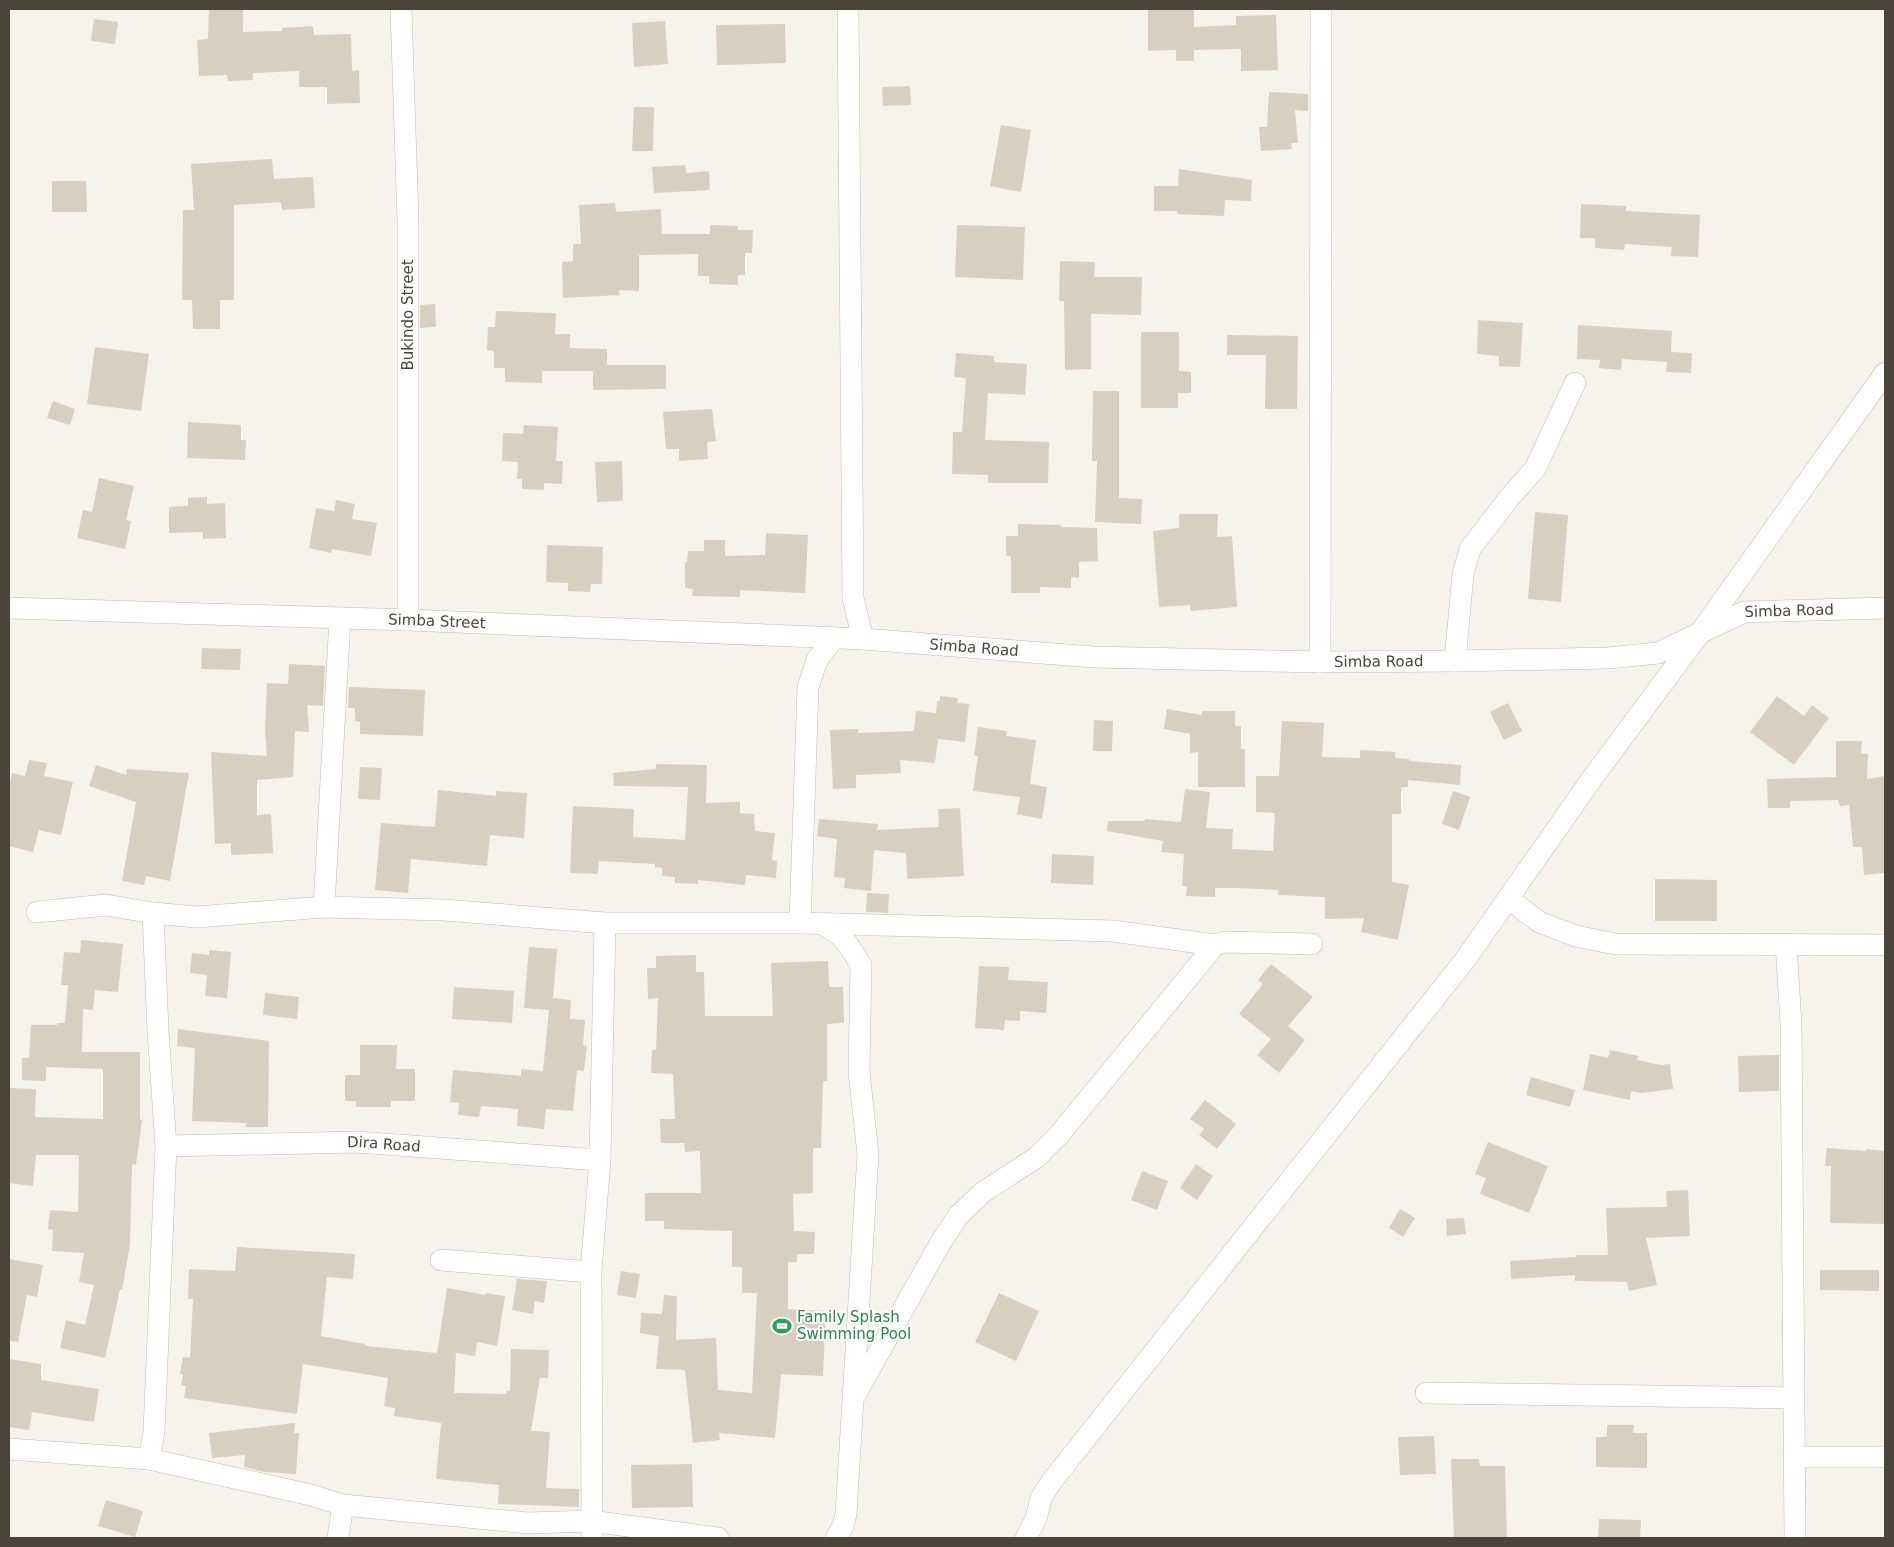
<svg xmlns="http://www.w3.org/2000/svg" width="1894" height="1547" viewBox="0 0 1894 1547" font-family="'DejaVu Sans',sans-serif">
<rect width="100%" height="100%" fill="#f6f3ec"/>
<!-- building -->
<g fill="#d8cfc1">
<path d="M 209,9 L 243,9 L 243,32 L 282,31 L 282,28 L 313,26 L 314,35 L 351,34 L 352,71 L 359,70 L 360,103 L 327,104 L 327,87 L 299,87 L 299,71 L 253,73 L 253,80 L 228,81 L 227,75 L 199,76 L 197,40 L 208,39 Z"/>
<path d="M 1148,9 L 1194,9 L 1194,27 L 1236,25 L 1236,16 L 1276,15 L 1278,70 L 1241,71 L 1241,49 L 1194,50 L 1194,61 L 1176,61 L 1176,50 L 1148,51 Z"/>
<path d="M 94,19 L 118,22 L 115,44 L 91,41 Z"/>
<path d="M 665,21 L 668,64 L 634,67 L 632,23 Z"/>
<path d="M 785,24 L 786,63 L 717,65 L 716,25 Z"/>
<path d="M 910,86 L 911,105 L 883,106 L 882,87 Z"/>
<path d="M 1269,92 L 1308,94 L 1308,111 L 1295,110 L 1298,143 L 1291,143 L 1292,149 L 1261,151 L 1259,127 L 1267,127 Z"/>
<path d="M 634,107 L 654,107 L 653,151 L 632,151 Z"/>
<path d="M 1001,125 L 1031,130 L 1021,192 L 990,186 Z"/>
<path d="M 272,159 L 274,179 L 313,177 L 315,208 L 282,210 L 281,202 L 234,205 L 234,300 L 220,300 L 220,329 L 193,329 L 192,300 L 182,300 L 183,210 L 194,210 L 191,164 Z"/>
<path d="M 685,165 L 686,173 L 709,171 L 710,190 L 654,193 L 652,167 Z"/>
<path d="M 1179,169 L 1252,180 L 1251,201 L 1225,200 L 1224,216 L 1177,214 L 1177,211 L 1154,211 L 1154,186 L 1178,186 Z"/>
<path d="M 52,181 L 86,181 L 87,212 L 52,212 Z"/>
<path d="M 615,203 L 616,212 L 661,209 L 662,234 L 710,234 L 710,225 L 738,226 L 738,230 L 753,230 L 752,253 L 745,253 L 745,275 L 738,275 L 738,285 L 709,284 L 709,276 L 698,276 L 698,254 L 639,255 L 639,291 L 619,290 L 620,295 L 563,298 L 562,262 L 573,261 L 573,244 L 581,244 L 579,205 Z"/>
<path d="M 1581,204 L 1626,206 L 1626,211 L 1700,215 L 1698,257 L 1671,256 L 1672,247 L 1625,244 L 1624,250 L 1595,248 L 1595,238 L 1580,238 Z"/>
<path d="M 957,225 L 1025,227 L 1023,280 L 955,277 Z"/>
<path d="M 1060,261 L 1095,262 L 1094,277 L 1142,277 L 1141,315 L 1091,314 L 1091,369 L 1065,370 L 1064,301 L 1059,301 Z"/>
<path d="M 435,304 L 436,327 L 420,328 L 420,305 Z"/>
<path d="M 496,311 L 556,313 L 555,334 L 570,334 L 570,348 L 607,349 L 607,365 L 666,365 L 666,389 L 593,390 L 593,371 L 542,371 L 542,383 L 505,382 L 505,368 L 494,368 L 494,351 L 487,350 L 488,327 L 495,327 Z"/>
<path d="M 1478,320 L 1523,323 L 1520,367 L 1499,366 L 1499,356 L 1477,354 Z"/>
<path d="M 1578,325 L 1672,331 L 1671,352 L 1692,353 L 1691,373 L 1666,372 L 1667,362 L 1622,359 L 1621,370 L 1599,368 L 1600,360 L 1577,359 Z"/>
<path d="M 1141,332 L 1179,332 L 1179,371 L 1191,372 L 1191,393 L 1178,393 L 1178,408 L 1141,408 Z"/>
<path d="M 1227,335 L 1298,336 L 1297,409 L 1265,409 L 1266,355 L 1227,355 Z"/>
<path d="M 95,347 L 149,354 L 141,411 L 87,404 Z"/>
<path d="M 956,353 L 994,356 L 994,362 L 1027,364 L 1025,395 L 988,393 L 985,440 L 1049,442 L 1048,483 L 988,483 L 988,475 L 952,474 L 953,432 L 962,432 L 966,378 L 954,377 Z"/>
<path d="M 1093,391 L 1119,391 L 1119,498 L 1142,499 L 1141,524 L 1095,522 L 1097,461 L 1092,461 Z"/>
<path d="M 53,401 L 75,409 L 70,425 L 47,418 Z"/>
<path d="M 712,409 L 716,441 L 707,442 L 708,459 L 679,461 L 679,449 L 666,449 L 663,412 Z"/>
<path d="M 188,422 L 241,425 L 241,440 L 246,440 L 245,460 L 187,458 Z"/>
<path d="M 524,425 L 558,427 L 556,461 L 563,461 L 562,484 L 544,483 L 544,490 L 522,489 L 522,479 L 517,479 L 518,462 L 502,461 L 503,433 L 523,434 Z"/>
<path d="M 622,461 L 623,501 L 597,502 L 595,462 Z"/>
<path d="M 99,478 L 134,486 L 126,520 L 131,521 L 125,549 L 77,538 L 83,510 L 92,512 Z"/>
<path d="M 207,497 L 207,504 L 225,503 L 226,538 L 203,539 L 203,532 L 169,533 L 169,507 L 188,506 L 188,498 Z"/>
<path d="M 336,500 L 355,504 L 352,519 L 377,523 L 371,556 L 332,549 L 331,553 L 309,548 L 316,508 L 334,511 Z"/>
<path d="M 1535,512 L 1568,515 L 1561,602 L 1528,599 Z"/>
<path d="M 1179,514 L 1218,514 L 1217,537 L 1232,536 L 1237,607 L 1191,611 L 1190,605 L 1159,607 L 1153,531 L 1179,528 Z"/>
<path d="M 1018,524 L 1061,525 L 1061,527 L 1097,528 L 1098,561 L 1079,562 L 1079,578 L 1071,577 L 1071,588 L 1040,587 L 1040,593 L 1011,593 L 1011,556 L 1006,556 L 1006,536 L 1018,536 Z"/>
<path d="M 766,533 L 808,535 L 805,593 L 740,590 L 740,597 L 692,596 L 693,589 L 685,588 L 685,562 L 687,562 L 688,551 L 704,551 L 704,540 L 725,540 L 725,556 L 765,555 Z"/>
<path d="M 547,545 L 603,547 L 602,584 L 591,584 L 590,592 L 568,591 L 568,583 L 546,582 Z"/>
<path d="M 202,648 L 241,649 L 240,670 L 201,669 Z"/>
<path d="M 289,664 L 325,666 L 323,706 L 307,705 L 309,732 L 295,731 L 293,777 L 257,780 L 257,815 L 271,814 L 273,853 L 231,855 L 231,843 L 215,844 L 211,752 L 267,756 L 265,731 L 267,683 L 288,684 Z"/>
<path d="M 349,687 L 425,690 L 423,736 L 360,734 L 360,722 L 355,721 L 355,708 L 348,708 Z"/>
<path d="M 940,696 L 958,698 L 957,703 L 969,704 L 965,742 L 938,739 L 935,763 L 900,760 L 901,773 L 856,775 L 856,788 L 833,789 L 830,730 L 858,729 L 858,733 L 914,731 L 916,711 L 936,713 L 937,701 L 940,701 Z"/>
<path d="M 1777,696 L 1804,716 L 1812,705 L 1829,718 L 1794,765 L 1750,732 Z"/>
<path d="M 1508,703 L 1522,731 L 1504,740 L 1490,712 Z"/>
<path d="M 1167,709 L 1202,715 L 1202,711 L 1235,711 L 1235,726 L 1241,726 L 1241,749 L 1245,749 L 1245,787 L 1198,787 L 1198,752 L 1190,753 L 1190,734 L 1164,729 Z"/>
<path d="M 1094,720 L 1113,721 L 1112,751 L 1093,751 Z"/>
<path d="M 1282,721 L 1324,723 L 1322,757 L 1360,758 L 1360,750 L 1395,752 L 1395,758 L 1409,759 L 1409,761 L 1461,765 L 1460,785 L 1408,780 L 1408,787 L 1401,787 L 1401,814 L 1392,814 L 1392,882 L 1409,885 L 1398,940 L 1361,932 L 1364,918 L 1325,919 L 1325,897 L 1278,895 L 1278,890 L 1239,888 L 1215,888 L 1215,897 L 1186,896 L 1187,886 L 1182,886 L 1184,854 L 1161,852 L 1163,841 L 1107,831 L 1108,821 L 1145,821 L 1145,819 L 1181,822 L 1185,789 L 1210,792 L 1206,828 L 1233,829 L 1232,849 L 1273,851 L 1275,813 L 1256,812 L 1256,776 L 1279,776 Z"/>
<path d="M 978,727 L 1007,731 L 1006,736 L 1036,740 L 1030,784 L 1047,787 L 1042,819 L 1017,814 L 1020,797 L 973,791 L 978,756 L 974,755 Z"/>
<path d="M 1836,741 L 1862,741 L 1861,754 L 1868,754 L 1867,779 L 1885,776 L 1885,873 L 1864,875 L 1862,847 L 1853,847 L 1849,805 L 1840,806 L 1838,800 L 1790,801 L 1790,808 L 1768,808 L 1767,779 L 1836,777 Z"/>
<path d="M 29,760 L 47,763 L 44,776 L 73,782 L 61,835 L 39,830 L 33,852 L 9,846 L 9,787 L 12,773 L 25,776 Z"/>
<path d="M 656,764 L 707,765 L 706,803 L 740,802 L 740,813 L 754,814 L 755,831 L 775,833 L 772,860 L 777,861 L 776,878 L 746,875 L 745,885 L 698,880 L 698,884 L 675,883 L 675,877 L 662,876 L 662,868 L 655,867 L 655,864 L 599,861 L 598,874 L 570,873 L 573,806 L 634,809 L 633,837 L 685,840 L 688,787 L 614,786 L 613,773 L 656,769 Z"/>
<path d="M 96,765 L 126,775 L 127,769 L 189,773 L 170,881 L 146,876 L 144,885 L 122,881 L 136,802 L 89,786 Z"/>
<path d="M 360,767 L 382,768 L 380,800 L 358,799 Z"/>
<path d="M 438,790 L 496,796 L 496,791 L 527,793 L 524,838 L 490,835 L 487,866 L 411,859 L 408,893 L 375,890 L 381,823 L 435,827 Z"/>
<path d="M 1453,791 L 1470,797 L 1459,830 L 1442,824 Z"/>
<path d="M 960,808 L 964,876 L 907,879 L 906,853 L 874,850 L 871,891 L 844,888 L 845,878 L 834,877 L 837,839 L 817,836 L 819,819 L 878,824 L 877,830 L 939,827 L 938,809 Z"/>
<path d="M 1052,854 L 1094,856 L 1093,885 L 1051,883 Z"/>
<path d="M 1655,879 L 1717,880 L 1717,921 L 1655,921 Z"/>
<path d="M 867,893 L 889,894 L 888,913 L 866,912 Z"/>
<path d="M 81,940 L 123,944 L 118,992 L 95,990 L 93,1010 L 83,1009 L 82,1052 L 140,1052 L 140,1119 L 142,1120 L 136,1165 L 132,1164 L 130,1244 L 122,1290 L 120,1289 L 105,1358 L 60,1348 L 66,1320 L 85,1325 L 94,1285 L 79,1282 L 84,1253 L 52,1251 L 53,1230 L 48,1229 L 50,1210 L 78,1212 L 79,1155 L 36,1155 L 33,1186 L 9,1183 L 9,1088 L 36,1089 L 35,1117 L 103,1119 L 103,1069 L 46,1067 L 46,1081 L 22,1080 L 22,1058 L 29,1058 L 31,1025 L 57,1025 L 57,1023 L 65,1023 L 68,985 L 61,985 L 64,952 L 80,953 Z"/>
<path d="M 529,947 L 557,949 L 553,998 L 571,1000 L 570,1019 L 585,1020 L 583,1045 L 587,1046 L 584,1071 L 577,1070 L 573,1111 L 546,1109 L 544,1129 L 517,1126 L 518,1109 L 481,1106 L 479,1117 L 458,1115 L 459,1103 L 450,1102 L 453,1070 L 521,1076 L 521,1069 L 543,1071 L 549,1010 L 524,1008 Z"/>
<path d="M 209,950 L 231,952 L 227,998 L 205,996 L 207,975 L 190,973 L 192,953 L 209,955 Z"/>
<path d="M 696,955 L 696,972 L 704,972 L 705,1016 L 773,1016 L 771,963 L 828,961 L 829,987 L 843,987 L 844,1023 L 827,1024 L 827,1081 L 823,1081 L 821,1148 L 813,1148 L 813,1193 L 793,1194 L 794,1231 L 815,1232 L 814,1254 L 797,1254 L 797,1262 L 788,1262 L 788,1309 L 826,1311 L 823,1376 L 781,1374 L 775,1438 L 719,1433 L 720,1440 L 693,1443 L 685,1370 L 656,1369 L 659,1336 L 640,1333 L 641,1313 L 662,1314 L 664,1295 L 677,1296 L 676,1340 L 716,1338 L 718,1390 L 752,1393 L 757,1293 L 742,1293 L 742,1267 L 732,1267 L 732,1231 L 664,1229 L 664,1221 L 645,1221 L 645,1193 L 701,1193 L 700,1151 L 685,1152 L 684,1143 L 661,1143 L 660,1119 L 675,1119 L 673,1074 L 651,1073 L 652,1050 L 656,1050 L 658,998 L 648,999 L 647,968 L 656,968 L 656,956 Z"/>
<path d="M 1271,964 L 1313,997 L 1288,1026 L 1305,1040 L 1279,1073 L 1257,1055 L 1271,1039 L 1239,1014 L 1263,984 L 1258,980 Z"/>
<path d="M 979,966 L 1009,967 L 1008,980 L 1048,982 L 1046,1013 L 1020,1011 L 1020,1021 L 1005,1020 L 1004,1030 L 975,1028 Z"/>
<path d="M 454,987 L 514,991 L 512,1023 L 452,1019 Z"/>
<path d="M 265,993 L 299,997 L 297,1019 L 263,1015 Z"/>
<path d="M 178,1029 L 269,1041 L 268,1127 L 246,1127 L 246,1123 L 192,1121 L 195,1048 L 177,1046 Z"/>
<path d="M 360,1045 L 397,1045 L 396,1069 L 415,1069 L 415,1101 L 391,1101 L 391,1107 L 356,1107 L 356,1101 L 345,1101 L 345,1075 L 360,1075 Z"/>
<path d="M 1610,1050 L 1638,1056 L 1637,1060 L 1661,1065 L 1670,1064 L 1673,1089 L 1642,1093 L 1631,1091 L 1630,1100 L 1583,1090 L 1590,1054 L 1608,1058 Z"/>
<path d="M 1779,1055 L 1779,1091 L 1739,1092 L 1738,1056 Z"/>
<path d="M 1531,1077 L 1575,1090 L 1570,1107 L 1526,1095 Z"/>
<path d="M 1205,1100 L 1236,1124 L 1217,1149 L 1199,1135 L 1204,1129 L 1190,1119 Z"/>
<path d="M 1488,1142 L 1548,1166 L 1529,1213 L 1480,1194 L 1486,1178 L 1475,1174 Z"/>
<path d="M 1827,1148 L 1866,1151 L 1866,1149 L 1885,1151 L 1885,1224 L 1830,1223 L 1831,1166 L 1825,1166 Z"/>
<path d="M 1196,1164 L 1213,1176 L 1197,1200 L 1180,1188 Z"/>
<path d="M 1142,1171 L 1168,1181 L 1157,1210 L 1131,1200 Z"/>
<path d="M 1688,1190 L 1690,1236 L 1646,1238 L 1657,1285 L 1629,1291 L 1627,1282 L 1575,1281 L 1575,1275 L 1511,1279 L 1510,1261 L 1576,1257 L 1576,1255 L 1608,1255 L 1606,1208 L 1667,1207 L 1666,1191 Z"/>
<path d="M 1400,1209 L 1415,1218 L 1403,1237 L 1389,1228 Z"/>
<path d="M 1464,1218 L 1466,1234 L 1447,1236 L 1446,1219 Z"/>
<path d="M 237,1247 L 355,1254 L 353,1279 L 327,1277 L 321,1336 L 365,1344 L 365,1346 L 437,1353 L 447,1288 L 486,1295 L 486,1293 L 505,1296 L 497,1346 L 477,1342 L 475,1356 L 456,1353 L 454,1393 L 506,1394 L 507,1391 L 510,1391 L 511,1349 L 549,1350 L 548,1378 L 540,1378 L 531,1431 L 550,1432 L 546,1488 L 579,1489 L 579,1507 L 498,1504 L 499,1485 L 436,1479 L 441,1423 L 394,1416 L 395,1408 L 384,1406 L 388,1378 L 303,1364 L 297,1414 L 184,1398 L 186,1386 L 181,1385 L 183,1375 L 180,1374 L 183,1357 L 190,1358 L 193,1299 L 188,1299 L 189,1269 L 235,1271 Z"/>
<path d="M 9,1259 L 43,1265 L 37,1297 L 27,1295 L 18,1342 L 9,1341 Z"/>
<path d="M 1820,1270 L 1879,1270 L 1879,1291 L 1820,1290 Z"/>
<path d="M 621,1271 L 640,1274 L 636,1298 L 617,1295 Z"/>
<path d="M 517,1279 L 547,1281 L 544,1303 L 535,1301 L 533,1314 L 512,1310 Z"/>
<path d="M 999,1293 L 1039,1311 L 1016,1361 L 975,1342 Z"/>
<path d="M 9,1359 L 41,1364 L 41,1380 L 99,1389 L 94,1422 L 32,1412 L 29,1430 L 9,1427 Z"/>
<path d="M 295,1423 L 294,1433 L 299,1433 L 296,1474 L 265,1472 L 244,1467 L 245,1455 L 212,1458 L 209,1433 Z"/>
<path d="M 1607,1425 L 1634,1425 L 1633,1433 L 1647,1433 L 1647,1468 L 1596,1467 L 1596,1437 L 1607,1437 Z"/>
<path d="M 1434,1436 L 1436,1474 L 1400,1475 L 1398,1437 Z"/>
<path d="M 1451,1459 L 1479,1459 L 1480,1466 L 1505,1466 L 1507,1538 L 1454,1538 Z"/>
<path d="M 692,1464 L 693,1507 L 632,1508 L 631,1465 Z"/>
<path d="M 106,1500 L 143,1511 L 135,1537 L 98,1526 Z"/>
<path d="M 1599,1519 L 1641,1520 L 1640,1538 L 1598,1538 Z"/>
</g>
<g fill="none" stroke-linecap="round" stroke-linejoin="round">
<!-- street casing -->
<g stroke="#c2bbae" stroke-width="22">
<g id="street">
<path d="M 401,9 L 408,221 L 408,620"/>
<path d="M 848,9 L 853,598 L 863,639"/>
<path id="s1" d="M 9,608 L 408,620 L 863,639 L 1094,657 L 1320,662 L 1455,661 L 1608,658 L 1658,653 L 1744,612 L 1885,608"/>
<path d="M 1455,661 L 1463,574 L 1470,549 L 1509,498 L 1535,469 L 1575,383"/>
<path d="M 1320,662 L 1321,9"/>
<path d="M 1508,898 L 1539,922 L 1576,936 L 1615,944 L 1885,945"/>
<path d="M 324,907 L 340,618"/>
<path d="M 37,912 L 106,905 L 153,913 L 197,917 L 324,907 L 444,910 L 605,923 L 800,923 L 1113,931 L 1215,945 L 1225,942 L 1312,944"/>
<path d="M 800,923 L 808,687 L 817,660 L 834,638"/>
<path d="M 824,925 L 840,935 L 849,946 L 861,965 L 859,1072 L 868,1154 L 846,1514 L 843,1526 L 836,1538"/>
<path d="M 1786,944 L 1791,1024 L 1795,1538"/>
<path id="s2" d="M 166,1146 L 357,1142 L 600,1160"/>
<path d="M 441,1260 L 591,1272"/>
<path d="M 1426,1393 L 1793,1398"/>
<path d="M 855,1395 L 941,1242 L 959,1215 L 982,1193 L 1037,1157 L 1058,1136 L 1215,945"/>
<path d="M 9,1449 L 149,1459 L 311,1495 L 343,1505 L 528,1523 L 591,1521 L 718,1538"/>
<path d="M 1794,1457 L 1885,1457"/>
<path d="M 149,1459 L 154,1432 L 166,1146 L 158,1031 L 153,913"/>
<path d="M 338,1538 L 343,1505"/>
<path d="M 592,1538 L 591,1272 L 600,1160 L 605,923"/>
<path d="M 1026,1538 L 1036,1519 L 1041,1498 L 1052,1481 L 1465,960 L 1591,780 L 1700,633 L 1885,373"/>
</g>
</g>
<!-- street -->
<use href="#street" stroke="#fff" stroke-width="21"/>
</g>
<!-- icons -->
<defs>
<g id="stadium-bare" transform="scale(1.5)"><path d="M0-5a6.5 5 0 1 0 0 10a6.5 5 0 1 0 0-10ZM-3.5-1.8h7v3.6h-7Z" fill="#2e9e5b" stroke="#fff" stroke-width="2.5" paint-order="stroke"/></g>
</defs>
<g fill-rule="evenodd">
<use href="#stadium-bare" x="782" y="1326"/>
</g>
<g text-anchor="middle" stroke-width="4" stroke-linejoin="round" paint-order="stroke">
<!-- street labels -->
<g font-size="15" fill="#4b4439" stroke="#fff">
<text transform="translate(408 315) rotate(-90)" y="5">Bukindo Street</text>
<text dy="5" stroke="none"><textPath href="#s1" startOffset="1791">Simba Road</textPath></text>
<text dy="5" stroke="none"><textPath href="#s1" startOffset="428">Simba Street</textPath></text>
<text dy="5" stroke="none"><textPath href="#s1" startOffset="966">Simba Road</textPath></text>
<text dy="5" stroke="none"><textPath href="#s1" startOffset="1371">Simba Road</textPath></text>
<text dy="5" stroke="none"><textPath href="#s2" startOffset="218">Dira Road</textPath></text>
</g>
<!-- leisure labels -->
<g font-size="15" fill="#27864d" stroke="#fff" text-anchor="start">
<text x="797" y="1322">Family Splash<tspan x="797" dy="17">Swimming Pool</tspan></text>
</g>
</g>
<!-- border -->
<rect width="1894" height="1547" fill="none" stroke="#4b4439" stroke-width="20"/>
</svg>
